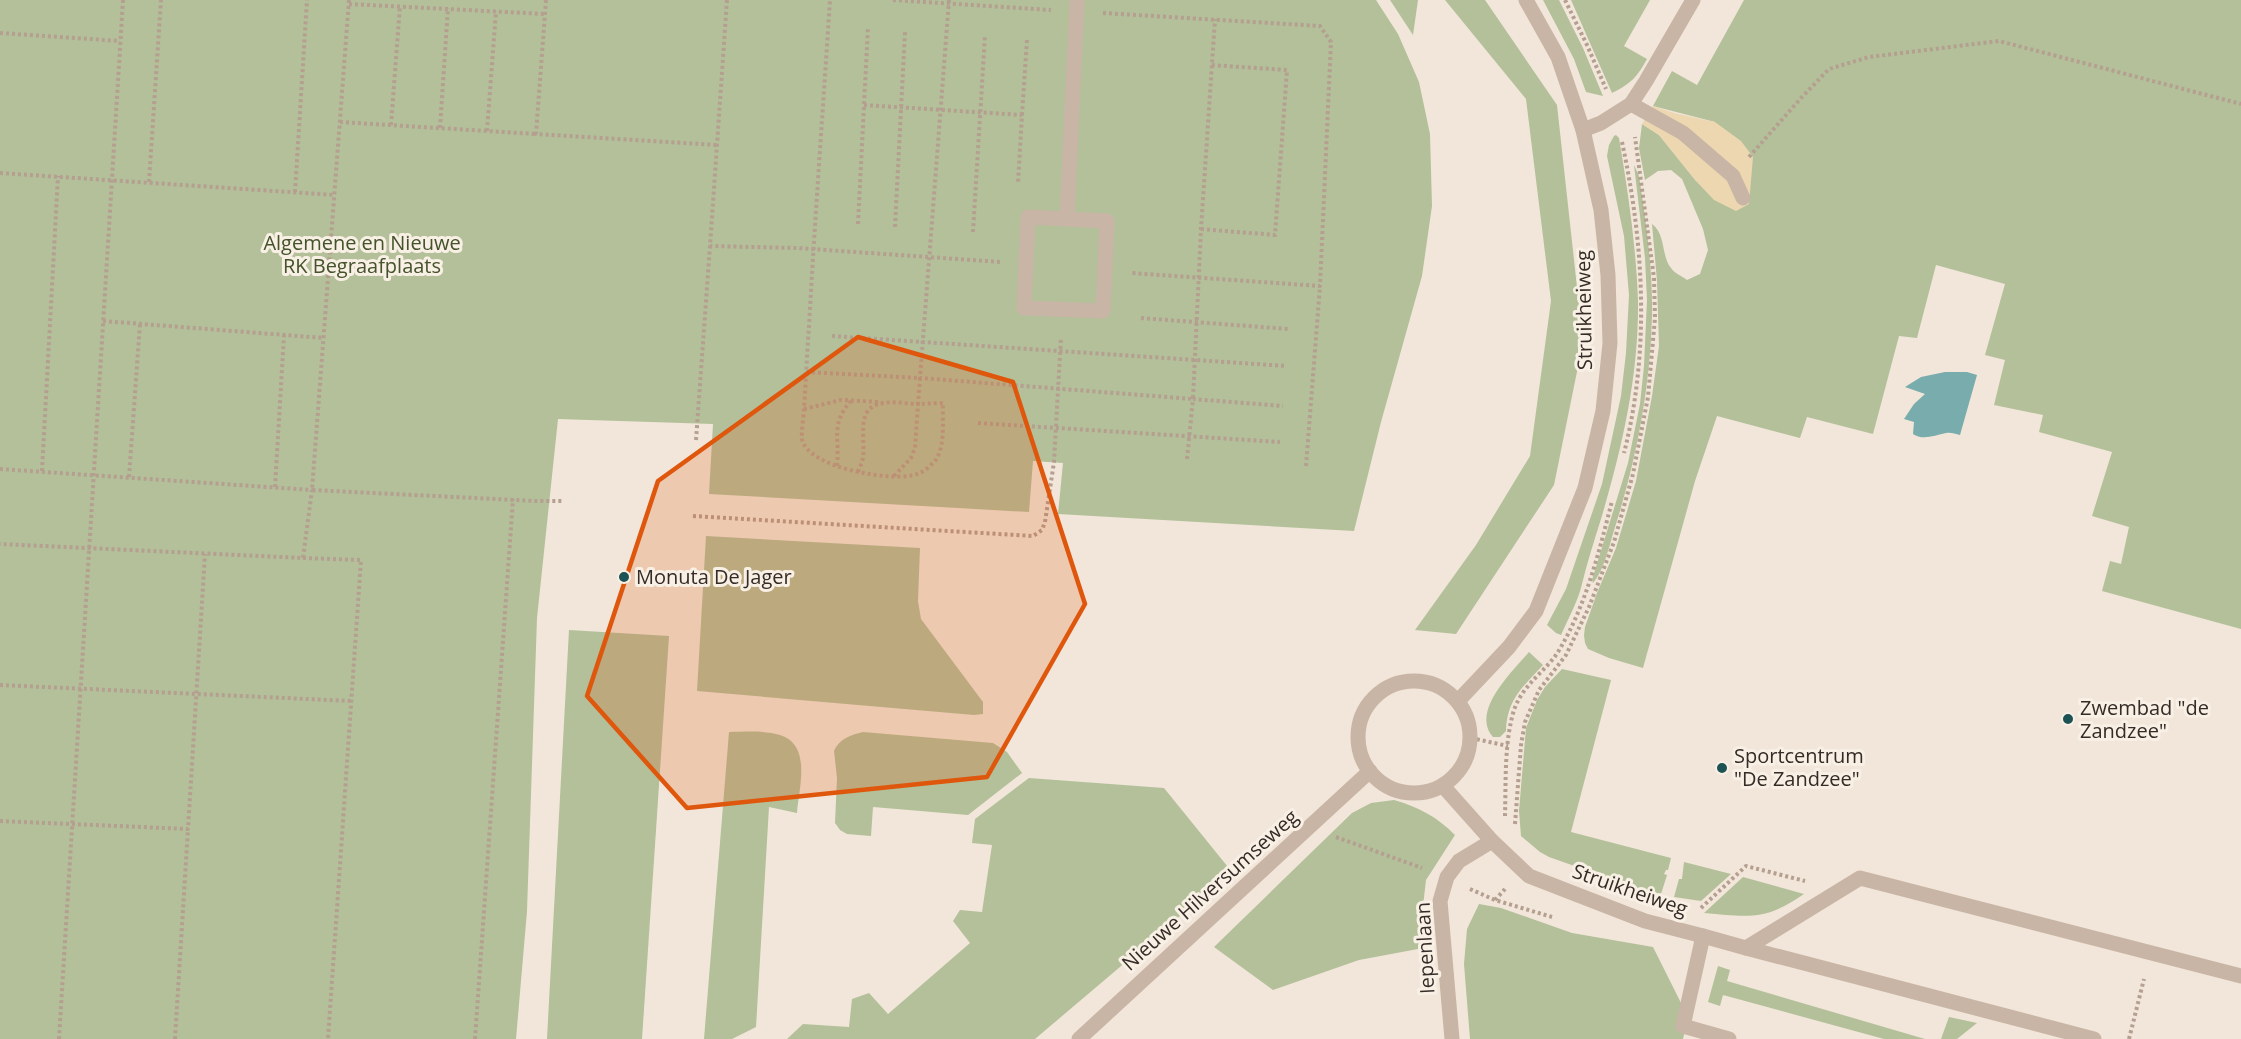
<svg xmlns="http://www.w3.org/2000/svg" width="2241" height="1039" viewBox="0 0 2241 1039" font-family="'Open Sans',sans-serif">
<rect width="100%" height="100%" fill="#f1e6d9"/>
<!-- green -->
<g fill="#b3c09a">
<path d="M 0,0 L 1376,0 L 1398,34 L 1419,82 L 1430,134 L 1432,206 L 1422,276 L 1381,422 L 1354,531 L 1058,514 L 1063,463 L 1033,461 L 1029,512 L 709,494 L 713,424 L 558,419 L 537,618 L 527,911 L 516,1039 L 0,1039 Z"/>
<path d="M 1390,0 L 1418,0 L 1413,35 Z"/>
<path d="M 1445,0 L 1485,0 L 1557,105 L 1583,342 L 1554,485 L 1456,634 L 1415,630 L 1476,545 L 1530,456 L 1551,301 L 1526,99 Z"/>
<path d="M 1543,0 L 1559,0 L 1583,48 L 1603,96 L 1586,92 L 1574,59 Z"/>
<path d="M 1571,0 L 1650,0 L 1624,46 L 1647,59 C 1637,77 1632,83 1612,93 Z"/>
<path d="M 1744,0 L 2241,0 L 2241,629 L 2102,591 L 2110,561 L 2121,564 L 2129,527 L 2092,516 L 2112,452 L 2039,432 L 2043,415 L 1994,405 L 2005,360 L 1985,355 L 2005,284 L 1936,265 L 1917,338 L 1899,336 L 1873,434 L 1807,417 L 1800,438 L 1717,416 L 1695,481 L 1643,668 L 1609,658 L 1588,649 L 1585,643 L 1584,635 L 1585,627 L 1597,593 L 1616,548 L 1636,481 L 1652,396 L 1659,346 L 1657,281 L 1652,224 C 1666,234 1661,256 1671,268 C 1674,273 1682,276 1687,280 L 1700,274 L 1708,250 L 1703,229 L 1682,179 L 1671,170 L 1658,171 L 1645,180 L 1639,148 L 1642,124 L 1659,135 L 1696,181 L 1715,122 L 1653,106 L 1672,71 L 1697,85 Z"/>
<path d="M 1616,135 L 1619,138 C 1628,191 1636,246 1638,300 C 1639,376 1622,448 1601,519 C 1594,541 1587,563 1582,584 C 1578,601 1568,619 1561,635 L 1556,633 L 1547,625 L 1566,589 L 1602,484 L 1621,396 L 1626,353 L 1629,295 L 1624,236 L 1607,156 L 1609,145 L 1614,136 Z"/>
<path d="M 1634,165 L 1639,176 C 1646,222 1653,270 1652,317 C 1650,387 1637,457 1616,524 C 1610,542 1605,569 1593,583 L 1592,580 L 1628,463 L 1640,404 L 1644,366 L 1647,300 L 1645,258 Z"/>
<path d="M 706,536 L 920,548 L 918,601 L 921,619 L 983,702 L 983,714 L 974,715 L 697,691 Z"/>
<path d="M 569,630 L 669,636 L 642,1039 L 547,1039 Z"/>
<path d="M 1529,652 L 1543,665 C 1523,687 1507,699 1506,731 L 1500,737 L 1493,737 C 1470,711 1513,671 1529,652 Z"/>
<path d="M 1562,669 L 1611,680 L 1571,832 L 1671,858 L 1668,870 L 1666,870 L 1664,874 L 1667,875 L 1661,894 L 1651,893 L 1549,857 L 1540,852 L 1521,836 L 1519,811 L 1526,728 L 1537,700 L 1545,687 Z"/>
<path d="M 729,732 C 744,732 765,730 780,735 C 812,745 799,787 797,813 L 769,807 L 756,1027 L 732,1039 L 704,1039 Z"/>
<path d="M 863,732 L 993,743 L 1007,752 L 1022,773 L 968,815 L 873,807 L 871,836 L 847,834 L 840,830 L 835,823 L 837,778 L 834,751 C 839,739 850,735 863,732 Z"/>
<path d="M 1029,778 L 1164,788 L 1232,872 L 1035,1039 L 787,1039 L 803,1024 L 849,1027 L 852,999 L 869,993 L 888,1014 L 970,943 L 953,921 L 960,910 L 982,912 L 992,845 L 972,843 L 975,819 Z"/>
<path d="M 1394,800 C 1419,807 1437,817 1455,835 L 1426,880 L 1418,949 L 1359,960 L 1273,990 L 1214,947 L 1352,813 L 1371,803 Z"/>
<path d="M 1684,862 L 1731,874 L 1701,901 L 1674,897 L 1679,879 L 1682,879 Z"/>
<path d="M 1743,877 L 1804,894 C 1765,921 1749,917 1704,913 Z"/>
<path d="M 1479,904 L 1501,908 L 1572,933 L 1653,947 L 1688,1017 L 1683,1039 L 1470,1039 L 1464,964 L 1467,929 Z"/>
<path d="M 1718,966 L 1730,970 L 1727,981 L 1925,1039 L 1884,1039 L 1723,995 L 1720,1006 L 1708,1002 Z"/>
<path d="M 1949,1017 L 1977,1023 L 1957,1039 L 1941,1039 Z"/>
</g>
<!-- sand -->
<path fill="#ecd7b0" d="M 1653,106 L 1674,113 L 1715,122 L 1741,141 L 1753,157 L 1749,204 L 1736,211 L 1714,200 L 1696,181 L 1659,135 L 1642,124 Z"/>
<!-- water -->
<path fill="#79acad" d="M 1945,372 L 1967,372 L 1977,375 L 1960,435 C 1955,434 1951,432 1946,433 C 1935,435 1923,441 1913,434 L 1914,422 L 1904,419 L 1914,404 L 1925,394 L 1905,387 L 1921,377 Z"/>
<g fill="none" stroke-linecap="round" stroke-linejoin="round">
<!-- path -->
<g stroke="#b49f90" stroke-width="4" stroke-dasharray="3 3" stroke-linecap="butt">
<path d="M 349,0 L 312,490 L 536,501 L 562,501"/>
<path d="M 546,0 L 536,134 L 717,145"/>
<path d="M 727,0 L 710,246 L 797,248 L 1001,262"/>
<path d="M 893,0 L 1051,10"/>
<path d="M 949,0 L 920,378 L 1193,399 L 1201,229 L 1215,19"/>
<path d="M 1565,0 L 1587,45 L 1606,89"/>
<path d="M 349,4 L 545,14"/>
<path d="M 1103,13 L 1320,26 L 1331,42 L 1320,286 L 1131,273"/>
<path d="M 0,33 L 120,41"/>
<path d="M 864,105 L 1022,115 L 1018,183"/>
<path d="M 1022,115 L 1027,40"/>
<path d="M 340,122 L 536,134"/>
<path d="M 391,125 L 400,6"/>
<path d="M 440,128 L 448,8"/>
<path d="M 487,131 L 496,11"/>
<path d="M 1622,142 C 1644,244 1650,351 1624,453"/>
<path d="M 1749,157 L 1801,98 L 1829,69 L 1869,57 L 1999,41 L 2241,104"/>
<path d="M 0,173 L 335,195"/>
<path d="M 149,182 L 161,0"/>
<path d="M 295,192 L 307,0"/>
<path d="M 858,224 L 868,27"/>
<path d="M 895,227 L 905,32"/>
<path d="M 1201,229 L 1275,235 L 1287,70 L 1211,65"/>
<path d="M 973,232 L 985,35"/>
<path d="M 1141,318 L 1288,329"/>
<path d="M 103,321 L 324,338"/>
<path d="M 832,336 L 1286,366"/>
<path d="M 806,372 L 920,378 L 918,404 L 943,403 C 942,420 946,446 935,461 C 930,466 924,472 917,474 C 894,483 807,468 802,439 C 801,430 804,417 804,408 C 806,380 807,353 809,326 C 815,217 823,109 830,0"/>
<path d="M 804,409 L 841,400 L 880,402"/>
<path d="M 978,423 L 1280,442"/>
<path d="M 696,440 L 710,246"/>
<path d="M 1187,459 L 1193,399 L 1283,406"/>
<path d="M 837,466 C 840,438 830,424 851,401"/>
<path d="M 1306,466 L 1320,286"/>
<path d="M 0,469 L 312,490 L 303,558 L 0,544"/>
<path d="M 42,471 L 58,176"/>
<path d="M 858,472 C 860,467 862,463 863,458 C 866,439 854,406 884,403 C 895,401 907,404 918,404 L 915,448 L 911,458 L 894,476"/>
<path d="M 129,477 L 140,324"/>
<path d="M 275,487 L 284,335"/>
<path d="M 693,516 L 1033,536 L 1042,530 L 1045,522 L 1054,462 L 1061,337"/>
<path d="M 303,558 L 361,560 L 328,1039"/>
<path d="M 0,685 L 351,701"/>
<path d="M 1471,738 L 1508,746"/>
<path d="M 1505,816 C 1506,782 1504,743 1514,710 C 1523,684 1545,672 1558,652 C 1586,606 1599,552 1612,501"/>
<path d="M 0,821 L 188,829 L 205,554"/>
<path d="M 1515,824 L 1521,745 L 1525,722 L 1539,690 L 1566,655 L 1589,607 L 1614,542 L 1633,474 L 1648,397 L 1655,318 L 1654,278 L 1635,137"/>
<path d="M 1336,837 L 1422,868"/>
<path d="M 1470,889 L 1495,900 L 1552,917"/>
<path d="M 1495,900 L 1505,889"/>
<path d="M 1701,908 L 1746,866 L 1805,881"/>
<path d="M 59,1039 L 123,0"/>
<path d="M 175,1039 L 188,829"/>
<path d="M 475,1039 L 513,499"/>
<path d="M 2129,1039 L 2144,979"/>
</g>
<!-- minor -->
<g stroke="#c9b5a6" stroke-width="15">
<path d="M 1631,104 L 1683,133 L 1733,176 L 1743,198"/>
<path d="M 1583,130 L 1601,123 L 1631,104 L 1646,81 L 1693,0"/>
<path d="M 1028,217 L 1107,221 L 1103,311 L 1024,308 Z"/>
<path d="M 1067,219 L 1077,0"/>
<circle cx="1414" cy="737" r="56"/>
<path d="M 1458,701 L 1509,647 L 1536,611 L 1585,488 L 1603,411 L 1610,343 L 1608,275 L 1601,210 L 1583,130 L 1558,57 L 1526,0"/>
<path d="M 1443,786 L 1492,841 L 1529,876 L 1645,921 L 1703,936 L 1683,1026 L 1729,1039"/>
<path d="M 1703,936 L 1746,948 L 1860,878 L 2241,976"/>
<path d="M 1746,948 L 2094,1039"/>
<path d="M 1079,1039 L 1370,771"/>
<path d="M 1452,1039 L 1440,901 L 1447,877 L 1459,861 L 1492,841"/>
</g>
</g>
<!-- marked area -->
<path fill="#df570d" fill-opacity="0.2" stroke="#df570d" stroke-width="4.5" stroke-linejoin="round" d="M 858,337 L 1013,382 L 1085,604 L 987,777 L 687,808 L 587,696 L 658,481 Z"/>
<!-- markers -->
<g fill="#1d5255" stroke="#f9f0e5" stroke-width="2">
<circle cx="624" cy="577" r="6"/>
<circle cx="2068" cy="719" r="6"/>
<circle cx="1722" cy="768" r="6"/>
</g>
<g text-anchor="middle" stroke-width="6" stroke-linejoin="round" paint-order="stroke">
<!-- park labels -->
<g font-size="20" fill="#44532b" stroke="#f9f0e5">
<text x="362" y="250">Algemene en Nieuwe<tspan x="362" dy="23">RK Begraafplaats</tspan></text>
</g>
<!-- street labels -->
<g font-size="20" fill="#352b27" stroke="#f9f0e5">
<text transform="translate(1584 310) rotate(-91)" y="7">Struikheiweg</text>
<text transform="translate(1210 890) rotate(-42)" y="7">Nieuwe Hilversumseweg</text>
<text transform="translate(1630 890) rotate(19)" y="7">Struikheiweg</text>
<text transform="translate(1425 948) rotate(-93)" y="7">Iepenlaan</text>
</g>
<!-- poi labels -->
<g font-size="20" fill="#352b27" stroke="#f9f0e5" text-anchor="start">
<text x="636" y="584">Monuta De Jager</text>
<text x="2080" y="715">Zwembad "de<tspan x="2080" dy="23">Zandzee"</tspan></text>
<text x="1734" y="763">Sportcentrum<tspan x="1734" dy="23">"De Zandzee"</tspan></text>
</g>
</g>
</svg>
